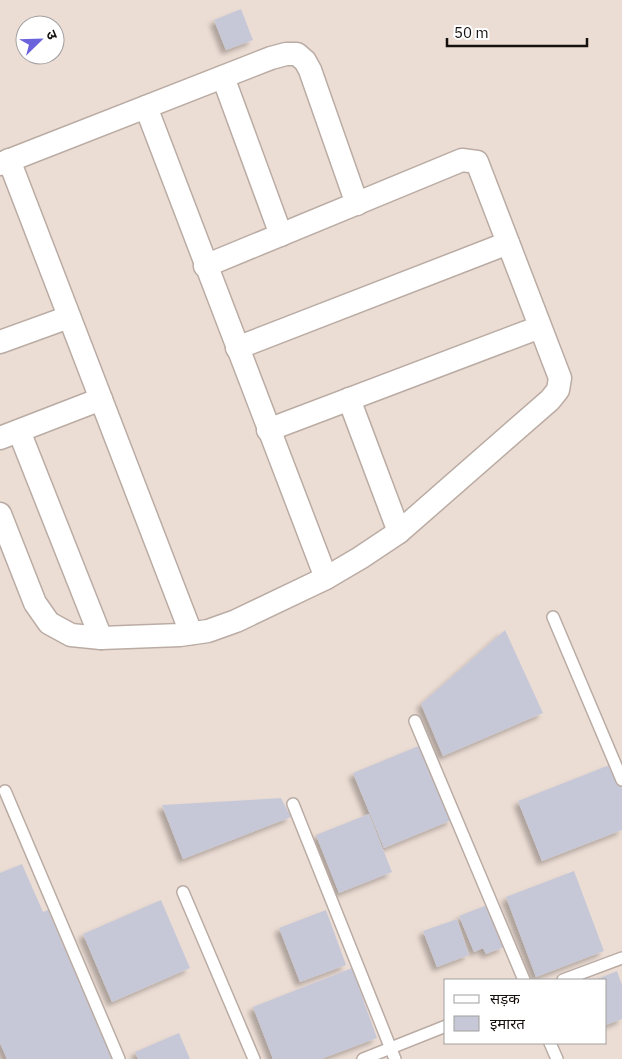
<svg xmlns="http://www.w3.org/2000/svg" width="622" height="1059" viewBox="0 0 622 1059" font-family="'IBM Plex Sans','Noto Sans Devanagari',sans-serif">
<defs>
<filter id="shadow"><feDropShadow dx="-4.5" dy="4.5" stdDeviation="2.5" flood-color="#0004"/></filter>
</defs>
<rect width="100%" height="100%" fill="#ecddd4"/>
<!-- building -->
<g fill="#c7c8d7" filter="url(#shadow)">
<path d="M 241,9 L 253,40 L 226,50 L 214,20 Z"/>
<path d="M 505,630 L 543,713 L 443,756 L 421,704 Z"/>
<path d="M 421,745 L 452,820 L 384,848 L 353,773 Z"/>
<path d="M 612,764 L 622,788 L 622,830 L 542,861 L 518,801 Z"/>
<path d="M 281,798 L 291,817 L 183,859 L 162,805 Z"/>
<path d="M 369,814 L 392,872 L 339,893 L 316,835 Z"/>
<path d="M 22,864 L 43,912 L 48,910 L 112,1059 L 7,1059 L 0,1043 L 0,873 Z"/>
<path d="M 574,871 L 604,951 L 536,977 L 506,897 Z"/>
<path d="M 161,900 L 190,968 L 112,1002 L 83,934 Z"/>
<path d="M 487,905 L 504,947 L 486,954 L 483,948 L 474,952 L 459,916 Z"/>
<path d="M 326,910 L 346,965 L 300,982 L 279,928 Z"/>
<path d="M 457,919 L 469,955 L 437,967 L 423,931 Z"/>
<path d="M 352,968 L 377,1038 L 321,1059 L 273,1059 L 253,1007 Z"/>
<path d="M 617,971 L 622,985 L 622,1019 L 606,1025 L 606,980 L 595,980 Z"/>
<path d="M 179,1033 L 190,1059 L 138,1059 L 135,1052 Z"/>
</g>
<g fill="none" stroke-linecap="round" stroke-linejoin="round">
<!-- lane casing -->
<g stroke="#baaca4" stroke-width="14">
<g id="lane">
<path d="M 553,617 L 622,780"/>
<path d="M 415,721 L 524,980"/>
<path d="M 5,791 L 119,1059"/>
<path d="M 293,804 L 395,1059"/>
<path d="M 183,892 L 254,1059"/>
<path d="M 563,980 L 622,958"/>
<path d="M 550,1043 L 557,1059"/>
<path d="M 363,1059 L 446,1026"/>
</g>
</g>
<!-- street casing -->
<g stroke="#baaca4" stroke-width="25">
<g id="street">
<path d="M 223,77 L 281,235"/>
<path d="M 146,107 L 326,578"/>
<path d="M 9,160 L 191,633"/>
<path d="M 0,164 L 271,58 L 286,54 L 297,54 L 305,61 L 310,70 L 357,204"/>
<path d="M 0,342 L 69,317"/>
<path d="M 237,348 L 508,243"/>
<path d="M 349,399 L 399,532"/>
<path d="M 268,430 L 540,327"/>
<path d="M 19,431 L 101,638"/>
<path d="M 0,438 L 101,399"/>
<path d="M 0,514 L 35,603 L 49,623 L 71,635 L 101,638 L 180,635 L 208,631 L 236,621 L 326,578 L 360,558 L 399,532 L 550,400 L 558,390 L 560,378 L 477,162 L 462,160 L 205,266"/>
</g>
</g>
<!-- lane -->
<use href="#lane" stroke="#fff" stroke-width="11"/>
<!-- street -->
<use href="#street" stroke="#fff" stroke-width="22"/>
</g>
<!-- legend -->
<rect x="444" y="979" width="162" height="65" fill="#ffffff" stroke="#a2a09f"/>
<rect x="454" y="995" width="25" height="8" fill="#ffffff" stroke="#a2a09f"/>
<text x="490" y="1004" font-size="15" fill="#16110e">सड़क</text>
<rect x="454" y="1016" width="25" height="15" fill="#c7c8d7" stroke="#a2a09f"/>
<text x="490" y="1029" font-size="15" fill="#16110e">इमारत</text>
<!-- north arrow -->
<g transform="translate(40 40) rotate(67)"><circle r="24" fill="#ffffff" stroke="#a2a09f"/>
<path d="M0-4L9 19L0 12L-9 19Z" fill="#6b63dc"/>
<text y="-8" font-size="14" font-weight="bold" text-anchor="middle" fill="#16110e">उ</text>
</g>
<!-- scale -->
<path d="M447 38v8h140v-8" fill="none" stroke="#16110e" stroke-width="2.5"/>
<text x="454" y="38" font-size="15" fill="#16110e" stroke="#ffffff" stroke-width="4" paint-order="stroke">50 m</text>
</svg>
